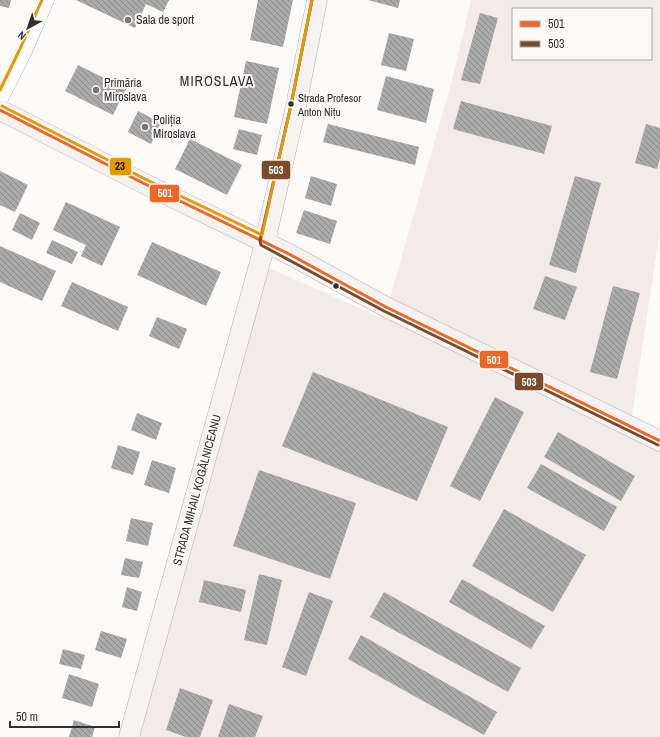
<svg xmlns="http://www.w3.org/2000/svg" width="660" height="737" viewBox="0 0 660 737" font-family="'Archivo Narrow',sans-serif">
<defs>
<pattern id="building-back-hatch" width="6" height="6" patternUnits="userSpaceOnUse"><rect width="6" height="6" fill="#aaa"/><path d="M-1 5l2 2M0 0l6 6M5-1l2 2" fill="none" stroke="#8b8b8b"/></pattern>
</defs>
<rect width="100%" height="100%" fill="#fcf9f9"/>
<!-- built -->
<path fill="#f3eaea" fill-rule="evenodd" d="M 471,0 L 660,0 L 660,229 L 629,435 L 660,451 L 660,737 L 140,737 L 163,644 L 262,265 L 384,319 L 451,84 ZM 513,9 L 651,9 L 651,59 L 513,59 Z"/>
<!-- building -->
<g fill="url(#building-back-hatch)">
<path d="M 0,0 L 11,0 L 9,8 L 0,6 Z"/>
<path d="M 76,0 L 169,0 L 163,12 L 146,4 L 135,28 Z"/>
<path d="M 258,0 L 293,0 L 283,47 L 250,40 Z"/>
<path d="M 368,0 L 400,0 L 398,8 Z"/>
<path d="M 480,13 L 498,18 L 480,84 L 461,80 Z"/>
<path d="M 389,33 L 414,39 L 406,71 L 381,65 Z"/>
<path d="M 246,61 L 279,68 L 267,124 L 234,117 Z"/>
<path d="M 78,65 L 126,89 L 113,115 L 65,91 Z"/>
<path d="M 386,76 L 434,89 L 426,123 L 377,110 Z"/>
<path d="M 461,101 L 552,126 L 544,154 L 453,129 Z"/>
<path d="M 138,111 L 161,123 L 151,144 L 128,132 Z"/>
<path d="M 328,124 L 419,147 L 415,165 L 323,142 Z"/>
<path d="M 646,124 L 660,128 L 660,158 L 657,169 L 635,163 Z"/>
<path d="M 239,129 L 262,135 L 257,155 L 233,149 Z"/>
<path d="M 190,139 L 242,165 L 227,195 L 175,169 Z"/>
<path d="M 0,171 L 28,185 L 15,212 L 0,205 Z"/>
<path d="M 311,176 L 337,184 L 331,206 L 305,198 Z"/>
<path d="M 575,176 L 601,183 L 576,273 L 549,265 Z"/>
<path d="M 66,202 L 120,227 L 102,266 L 81,256 L 86,245 L 53,230 Z"/>
<path d="M 304,210 L 337,221 L 330,244 L 296,233 Z"/>
<path d="M 20,213 L 40,223 L 32,240 L 12,230 Z"/>
<path d="M 52,240 L 78,252 L 72,264 L 46,253 Z"/>
<path d="M 152,242 L 221,272 L 206,306 L 137,275 Z"/>
<path d="M 0,246 L 56,271 L 42,301 L 0,282 Z"/>
<path d="M 545,276 L 577,287 L 565,320 L 533,309 Z"/>
<path d="M 72,282 L 128,307 L 118,331 L 61,306 Z"/>
<path d="M 613,286 L 640,293 L 617,379 L 590,372 Z"/>
<path d="M 157,317 L 187,329 L 179,349 L 149,336 Z"/>
<path d="M 313,372 L 448,427 L 417,501 L 282,446 Z"/>
<path d="M 495,397 L 524,412 L 480,501 L 450,486 Z"/>
<path d="M 137,413 L 162,423 L 156,440 L 131,430 Z"/>
<path d="M 558,432 L 635,476 L 621,501 L 544,457 Z"/>
<path d="M 118,445 L 140,452 L 133,475 L 111,468 Z"/>
<path d="M 152,460 L 176,468 L 169,493 L 144,485 Z"/>
<path d="M 541,464 L 617,507 L 604,531 L 527,488 Z"/>
<path d="M 259,470 L 356,503 L 330,579 L 233,546 Z"/>
<path d="M 504,509 L 586,555 L 553,612 L 472,566 Z"/>
<path d="M 131,518 L 153,523 L 148,546 L 126,541 Z"/>
<path d="M 125,558 L 143,562 L 139,578 L 121,575 Z"/>
<path d="M 259,574 L 282,580 L 267,645 L 244,640 Z"/>
<path d="M 462,579 L 545,626 L 531,649 L 449,602 Z"/>
<path d="M 204,580 L 246,590 L 241,612 L 199,602 Z"/>
<path d="M 127,587 L 142,592 L 137,611 L 122,607 Z"/>
<path d="M 309,592 L 333,601 L 306,676 L 282,667 Z"/>
<path d="M 384,592 L 521,668 L 508,692 L 370,617 Z"/>
<path d="M 101,631 L 127,639 L 121,658 L 95,650 Z"/>
<path d="M 361,635 L 497,712 L 484,735 L 348,659 Z"/>
<path d="M 63,649 L 85,655 L 81,669 L 59,664 Z"/>
<path d="M 69,674 L 99,684 L 92,707 L 62,698 Z"/>
<path d="M 180,688 L 213,700 L 200,737 L 186,737 L 166,730 Z"/>
<path d="M 229,704 L 263,716 L 255,737 L 218,737 Z"/>
<path d="M 74,720 L 95,727 L 92,737 L 69,737 Z"/>
</g>
<g fill="none" stroke-linecap="round" stroke-linejoin="round">
<!-- street casing -->
<g stroke="#b4b2b2" stroke-width="15">
<path id="street" d="M 0,101 L 24,53 L 47,0"/>
</g>
<!-- secondary casing -->
<g stroke="#b4b2b2" stroke-width="21">
<g id="secondary">
<path d="M 0,110 L 143,183 L 289,254 L 386,307 L 660,441"/>
<path d="M 129,737 L 262,255 L 296,106 L 317,0"/>
</g>
</g>
<!-- street -->
<use href="#street" stroke="#fffefe" stroke-width="14"/>
<!-- secondary -->
<use href="#secondary" stroke="#f7f2f2" stroke-width="20"/>
<!-- bus-1 casing -->
<g stroke="#fdf8f8" stroke-width="6">
<path id="bus-1" d="M 0,110 L 143,183 L 289,254 L 386,307 L 660,441"/>
</g>
<!-- bus-2 casing -->
<g stroke="#fdf8f8" stroke-width="6">
<path id="bus-2" d="M 312,0 L 291,105 L 260,241 L 261,245 L 384,311 L 658,445"/>
</g>
<!-- bus-3 casing -->
<g stroke="#fdf8f8" stroke-width="6">
<g id="bus-3">
<path d="M 0,90 L 19,51 L 42,0"/>
<path d="M 2,106 L 145,179 L 262,235 L 291,105 L 312,0"/>
</g>
</g>
<!-- bus-1 -->
<use href="#bus-1" stroke="#f26522" stroke-width="3"/>
<!-- bus-2 -->
<use href="#bus-2" stroke="#7a4b2a" stroke-width="3"/>
<!-- bus-3 -->
<use href="#bus-3" stroke="#e39a05" stroke-width="3"/>
</g>
<!-- markers -->
<g fill="#787676" stroke="#fdf8f8" stroke-width="1.5">
<circle cx="128" cy="20" r="4"/>
<circle cx="96" cy="90" r="4"/>
<circle cx="145" cy="127" r="4"/>
</g>
<g fill="#312f2f" stroke="#fdf8f8" stroke-width="1.5">
<circle cx="291" cy="104" r="3.5"/>
<circle cx="336" cy="286" r="3.5"/>
</g>
<g text-anchor="middle" stroke-width="4" stroke-linejoin="round" paint-order="stroke">
<!-- bus labels -->
<g font-size="11" fill="#312f2f" stroke="#fdf8f8" text-anchor="start">
<text x="298" y="102">Strada Profesor<tspan x="298" dy="14">Anton Nițu</tspan></text>
</g>
<!-- poi labels -->
<g font-size="12" fill="#312f2f" stroke="#fdf8f8" text-anchor="start">
<text x="136" y="24">Sala de sport</text>
<text x="104" y="87">Primăria<tspan x="104" dy="14">Miroslava</tspan></text>
<text x="153" y="124">Poliția<tspan x="153" dy="14">Miroslava</tspan></text>
</g>
<!-- street labels -->
<g font-size="12" fill="#312f2f" stroke="#fdf8f8">
<text transform="translate(197 490) rotate(-75)" y="4">STRADA MIHAIL KOGĂLNICEANU</text>
</g>
<!-- quarter labels -->
<g font-size="14" letter-spacing="1" fill="#312f2f" stroke="#fdf8f8">
<text x="217" y="86">MIROSLAVA</text>
</g>
</g>
<g stroke="#fdf8f8" stroke-width="1.5">
<rect x="109" y="157" width="23" height="19" rx="4" fill="#e39a05"/>
<rect x="261" y="160" width="30" height="20" rx="4" fill="#7a4b2a"/>
<rect x="149" y="184" width="31" height="19" rx="4" fill="#f26522"/>
<rect x="479" y="350" width="30" height="19" rx="4" fill="#f26522"/>
<rect x="514" y="372" width="30" height="19" rx="4" fill="#7a4b2a"/>
</g>
<g font-size="11" text-anchor="middle" font-weight="bold" fill="#fff">
<text x="276" y="174">503</text>
<text x="165" y="197">501</text>
<text x="494" y="364">501</text>
<text x="529" y="386">503</text>
</g>
<g font-size="11" text-anchor="middle" font-weight="bold" fill="#111">
<text x="120" y="170">23</text>
</g>
<!-- legend -->
<rect x="512" y="8" width="140" height="52" fill="#fdf8f8" stroke="#aba8a8"/>
<rect x="520" y="21" width="20" height="6" fill="#f26522" stroke="#aba8a8"/>
<text x="548" y="28" font-size="12" fill="#312f2f">501</text>
<rect x="520" y="41" width="20" height="6" fill="#7a4b2a" stroke="#aba8a8"/>
<text x="548" y="48" font-size="12" fill="#312f2f">503</text>
<!-- north arrow -->
<g transform="translate(28 28) rotate(220)" stroke="#fdf8f8" stroke-width="3" paint-order="stroke">
<path d="M0-3L7 15L0 10L-7 15Z" fill="#312f2f"/>
<text y="-6" font-size="11" font-weight="bold" text-anchor="middle" fill="#312f2f">N</text>
</g>
<!-- scale -->
<path d="M10 721v6h109v-6" fill="none" stroke="#312f2f" stroke-width="2"/>
<text x="16" y="721" font-size="12" fill="#312f2f" stroke="#fdf8f8" stroke-width="3" paint-order="stroke">50 m</text>
</svg>
